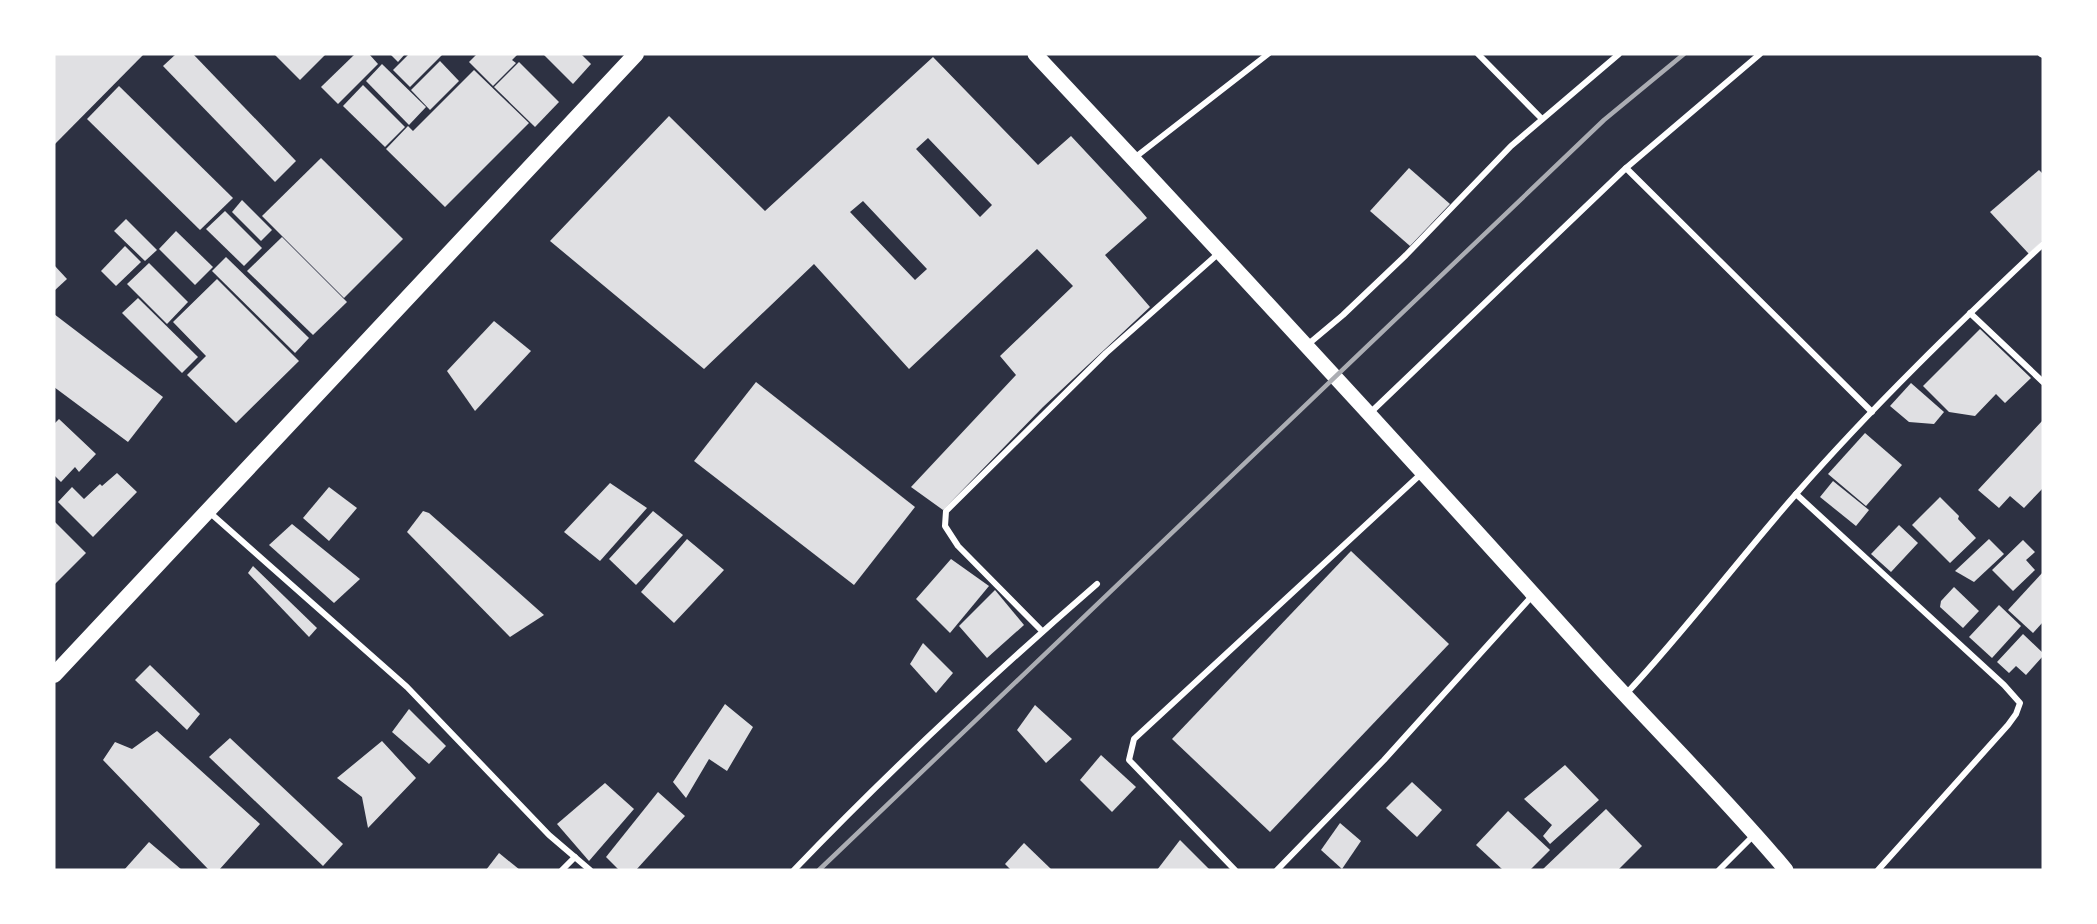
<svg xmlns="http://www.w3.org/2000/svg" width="2097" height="924" viewBox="0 0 2097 924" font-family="Lora,serif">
<rect width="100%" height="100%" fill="#2d3142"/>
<!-- building -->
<g fill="#e0e0e3" fill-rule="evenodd">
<path d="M 54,54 L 144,54 L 54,145 Z"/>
<path d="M 176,54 L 193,54 L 296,161 L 275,182 L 163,66 Z"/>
<path d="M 274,54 L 326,54 L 300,80 Z"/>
<path d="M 355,54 L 369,54 L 378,64 L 338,104 L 321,87 Z"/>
<path d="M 390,54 L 405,54 L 398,62 Z"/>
<path d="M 409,54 L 443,54 L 410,87 L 393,70 Z"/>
<path d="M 477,54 L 518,54 L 512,60 L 516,63 L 493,86 L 469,62 Z"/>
<path d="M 543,54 L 581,54 L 591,64 L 573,84 Z"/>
<path d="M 933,57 L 1038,165 L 1071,136 L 1141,211 L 1147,218 L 1105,255 L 1150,307 L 1043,407 L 943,510 L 911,487 L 1016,375 L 1000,356 L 1073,286 L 1037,249 L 909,369 L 814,264 L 704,369 L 550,241 L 669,116 L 765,211 ZM 928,138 L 992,205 L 980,217 L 916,149 ZM 863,201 L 927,269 L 915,280 L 850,212 Z"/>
<path d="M 440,61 L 459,81 L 430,110 L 411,90 Z"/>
<path d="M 519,62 L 559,102 L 535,127 L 494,87 Z"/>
<path d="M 382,64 L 426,107 L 409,125 L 366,81 Z"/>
<path d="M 474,70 L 529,123 L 445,207 L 386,149 L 408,126 L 413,131 Z"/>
<path d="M 363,85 L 405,127 L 385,147 L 343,106 Z"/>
<path d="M 119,86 L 233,198 L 200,230 L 87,119 Z"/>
<path d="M 321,158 L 403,239 L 344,298 L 262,216 Z"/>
<path d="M 1409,168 L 1450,204 L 1410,246 L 1370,211 Z"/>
<path d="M 2039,170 L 2043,174 L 2043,240 L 2029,254 L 1990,212 Z"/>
<path d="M 242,200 L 272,230 L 261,241 L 232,212 Z"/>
<path d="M 225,211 L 262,248 L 244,266 L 206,229 Z"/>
<path d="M 126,219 L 157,250 L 145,261 L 114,231 Z"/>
<path d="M 176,231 L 213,267 L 195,285 L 159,249 Z"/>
<path d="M 282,237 L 347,302 L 313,335 L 247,271 Z"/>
<path d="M 125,246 L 141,262 L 116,286 L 101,271 Z"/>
<path d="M 226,257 L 309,338 L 295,353 L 212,271 Z"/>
<path d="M 149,263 L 188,302 L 167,324 L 127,284 Z"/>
<path d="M 54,265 L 67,279 L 54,291 Z"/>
<path d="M 217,279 L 299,361 L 236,423 L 187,375 L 206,356 L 173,322 Z"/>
<path d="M 138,298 L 198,357 L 182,373 L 122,313 Z"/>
<path d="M 54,314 L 163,397 L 128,442 L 54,387 Z"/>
<path d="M 494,321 L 531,351 L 475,411 L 447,371 Z"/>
<path d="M 1980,329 L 2031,378 L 2005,403 L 1996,394 L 1975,416 L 1949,412 L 1923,386 Z"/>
<path d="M 756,382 L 915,507 L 854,585 L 694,461 Z"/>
<path d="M 1911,383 L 1944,412 L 1934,424 L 1909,422 L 1890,406 Z"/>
<path d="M 59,419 L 96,454 L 79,472 L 75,467 L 61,482 L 54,475 L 54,424 Z"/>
<path d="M 2043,420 L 2043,488 L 2024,508 L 2010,496 L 1999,508 L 1978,490 Z"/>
<path d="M 1865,433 L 1902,465 L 1866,506 L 1828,474 Z"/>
<path d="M 117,473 L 137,492 L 93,537 L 58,502 L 72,487 L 84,499 L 100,484 L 102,486 Z"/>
<path d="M 1833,481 L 1869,510 L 1856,526 L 1820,497 Z"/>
<path d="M 610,483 L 647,508 L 600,561 L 564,532 Z"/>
<path d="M 329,487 L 357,508 L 329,541 L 303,518 Z"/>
<path d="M 1940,497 L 1959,516 L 1958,519 L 1976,538 L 1950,563 L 1912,525 Z"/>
<path d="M 423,511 L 429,513 L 544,615 L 510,637 L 407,532 Z"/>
<path d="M 653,511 L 683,535 L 636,585 L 609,559 Z"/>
<path d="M 54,521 L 86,553 L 54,585 Z"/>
<path d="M 292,524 L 360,579 L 334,603 L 269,545 Z"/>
<path d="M 1899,525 L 1918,543 L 1891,572 L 1871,554 Z"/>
<path d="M 687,539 L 724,570 L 674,623 L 641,592 Z"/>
<path d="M 1989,539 L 2004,554 L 1974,582 L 1955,571 Z"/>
<path d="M 2023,540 L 2035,552 L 2026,560 L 2035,570 L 2013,591 L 1992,570 Z"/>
<path d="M 1351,551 L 1449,644 L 1270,832 L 1172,739 Z"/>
<path d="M 951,559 L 989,586 L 950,633 L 916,599 Z"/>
<path d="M 253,566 L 317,628 L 309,637 L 248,573 Z"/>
<path d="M 2043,572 L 2043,622 L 2033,633 L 2008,610 Z"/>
<path d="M 1954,587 L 1979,611 L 1963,628 L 1940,607 L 1941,601 Z"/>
<path d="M 995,590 L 1024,625 L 987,658 L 959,626 Z"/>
<path d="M 1999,605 L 2021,626 L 1992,658 L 1969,637 Z"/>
<path d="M 2023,634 L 2043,653 L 2043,656 L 2026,675 L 2016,666 L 2009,673 L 1997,662 Z"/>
<path d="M 923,643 L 953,673 L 936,693 L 910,664 Z"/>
<path d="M 150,665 L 200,714 L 187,730 L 135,680 Z"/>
<path d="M 725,704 L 753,727 L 727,771 L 709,759 L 686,798 L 673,782 Z"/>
<path d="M 1035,705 L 1072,739 L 1046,763 L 1017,730 Z"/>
<path d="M 409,709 L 446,746 L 429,764 L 392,732 Z"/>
<path d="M 157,731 L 260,824 L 219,870 L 209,870 L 103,760 L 115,742 L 132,749 Z"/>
<path d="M 230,738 L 343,844 L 323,866 L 209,757 Z"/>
<path d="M 382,741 L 416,778 L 368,828 L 362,797 L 337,778 Z"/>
<path d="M 1101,755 L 1136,787 L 1112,812 L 1080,780 Z"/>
<path d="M 1565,765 L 1599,800 L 1550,844 L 1543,836 L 1552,825 L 1524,799 Z"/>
<path d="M 1412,782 L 1442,810 L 1417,837 L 1386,808 Z"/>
<path d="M 605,783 L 634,809 L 589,861 L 557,824 Z"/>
<path d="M 658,792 L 685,816 L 636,870 L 619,870 L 606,857 Z"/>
<path d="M 1606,809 L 1642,846 L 1618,870 L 1542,870 Z"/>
<path d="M 1508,811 L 1550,850 L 1530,870 L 1503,870 L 1476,845 Z"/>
<path d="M 1340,823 L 1361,841 L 1342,869 L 1321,850 Z"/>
<path d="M 1180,840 L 1210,870 L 1157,870 Z"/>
<path d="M 149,842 L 182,870 L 124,870 Z"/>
<path d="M 1024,843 L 1052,870 L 1011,870 L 1005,864 Z"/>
<path d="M 499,853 L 520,870 L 486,870 Z"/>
</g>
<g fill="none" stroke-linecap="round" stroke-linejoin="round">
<!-- minor -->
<g stroke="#fff" stroke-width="6">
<path d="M 1478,54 L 1542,119"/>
<path d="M 2041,54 L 2043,55"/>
<path d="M 1133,159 L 1268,54"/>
<path d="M 1626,168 L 1872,412"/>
<path d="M 1970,313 L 2043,382"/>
<path d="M 1306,346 L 1343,315 L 1406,255 L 1511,146 L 1619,54"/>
<path d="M 1369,414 L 1626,168 L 1760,54"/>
<path d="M 1796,494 L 2004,685 L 2020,703 L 2016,714 L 2008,725 L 1878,870"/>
<path d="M 208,511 L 407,687 L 549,835 L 590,870"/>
<path d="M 1042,631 L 958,546 L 945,526 L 946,511 L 1106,353 L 1219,253"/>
<path d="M 1625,695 C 1685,631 1738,560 1796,494 C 1873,406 1958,324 2043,244"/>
<path d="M 562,870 L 575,857"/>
<path d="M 794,870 C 890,770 992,675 1097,584"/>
<path d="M 1235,870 L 1129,760 L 1134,739 L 1422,473"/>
<path d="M 1277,870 L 1384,760 L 1533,595"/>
<path d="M 1719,870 L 1755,834"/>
</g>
<!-- primary -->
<path stroke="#fff" stroke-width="15" d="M 1035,54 C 1222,253 1407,454 1590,657 C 1654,728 1724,796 1786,870"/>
<!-- trunk -->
<path stroke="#fff" stroke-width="16" d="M 54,675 L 636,54"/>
<!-- rail -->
<path stroke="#abadb3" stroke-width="4.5" d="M 819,870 L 1604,120 L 1684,54"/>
</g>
<!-- border -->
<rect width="2097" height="924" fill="none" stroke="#ffffff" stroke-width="111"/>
</svg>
